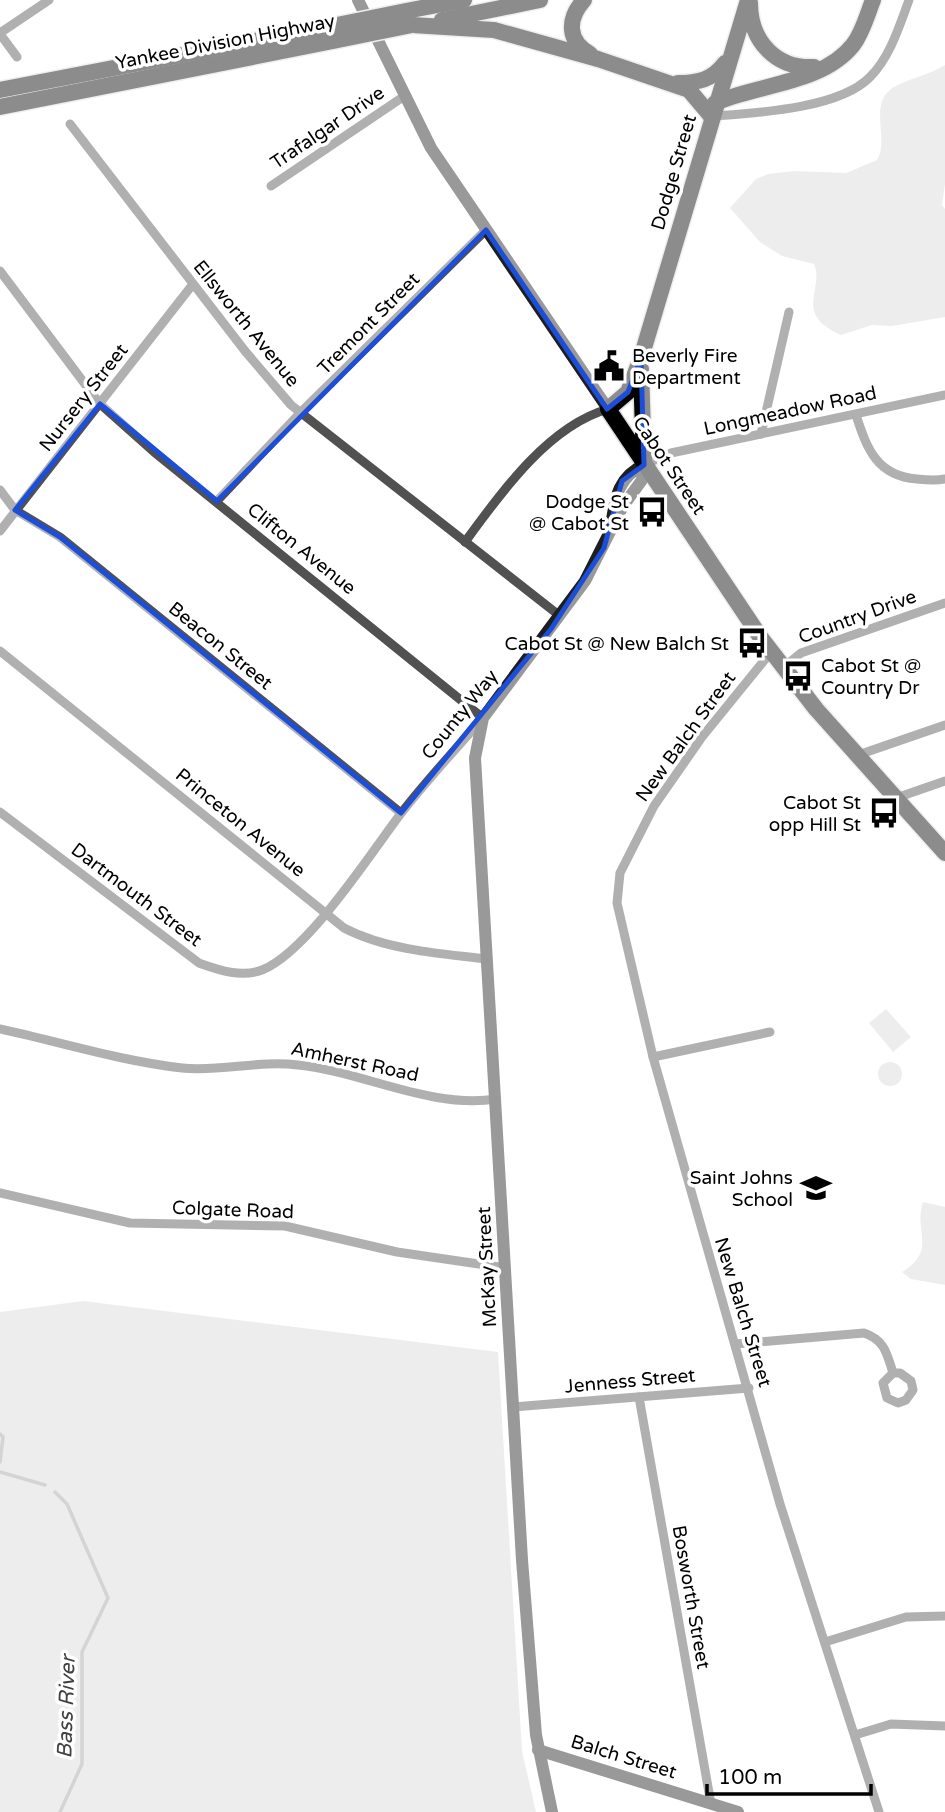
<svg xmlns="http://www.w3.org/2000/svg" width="945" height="1812" viewBox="0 0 945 1812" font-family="'Varela Round',sans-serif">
<rect width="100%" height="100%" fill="#fff"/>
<!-- green -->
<g fill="#d8d8d8">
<path d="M 945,65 L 945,184 L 942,205 L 945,209 L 945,317 L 892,326 L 872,325 L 841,335 C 792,313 825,289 814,264 L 782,256 L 760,242 L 730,208 L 756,179 L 768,174 L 794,171 L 846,173 L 877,160 C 890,139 867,103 894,87 C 910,78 929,75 945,65 Z"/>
<path d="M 886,1009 L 911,1037 L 893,1052 L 869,1023 Z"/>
<circle cx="890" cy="1074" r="12"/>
<path d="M 923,1202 L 945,1207 L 945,1285 L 911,1279 L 902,1272 C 938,1250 913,1231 923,1202 Z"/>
<path d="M 83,1301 L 498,1352 L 522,1751 L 536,1812 L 0,1812 L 0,1312 Z"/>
</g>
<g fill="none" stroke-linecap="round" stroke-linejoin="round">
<!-- stream -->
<g stroke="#9f9f9f" stroke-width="3.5">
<path d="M 0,1434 L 3,1437 L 0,1462"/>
<path d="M 0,1472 L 45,1485"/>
<path d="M 55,1492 L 67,1504 L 108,1598 L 82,1652 L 82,1764 L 60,1812"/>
</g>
<!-- highway casing -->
<g stroke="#dbdbdb" stroke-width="19">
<g id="highway">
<path d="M 584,0 C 567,19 567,41 590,54"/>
<path d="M 748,0 L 641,358 L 628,392 L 608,409 L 761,638 L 816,709 L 945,853"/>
<path d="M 750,3 C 750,41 776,69 814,67"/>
<path d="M 406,11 L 464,0"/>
<path d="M 442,20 L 540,0"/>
<path d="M 412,25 L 494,30 L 598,59 L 689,90 L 711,116"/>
<path d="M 678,83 C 698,83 712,80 725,63"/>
<path d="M 0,90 L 327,27"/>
<path d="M 715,103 C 758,84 822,84 853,45 C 863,32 867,15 873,0"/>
<path d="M 0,107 L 333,41"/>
<path d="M 641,369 L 644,462"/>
</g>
</g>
<!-- street -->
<g stroke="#515151" stroke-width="9">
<path d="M 0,33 L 49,0"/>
<path d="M 0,34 L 17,57"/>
<path d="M 713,116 C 755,113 839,109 870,77 C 890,57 899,27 909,0"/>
<path d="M 70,124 L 245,351 L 291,405 L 560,616"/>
<path d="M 271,186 L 403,97"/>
<path d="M 0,271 L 100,404 L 154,452 L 483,718 C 455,750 425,782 399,816 C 369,856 307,952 262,970 C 241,978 219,970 199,963 L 0,812"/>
<path d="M 856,415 C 867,449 877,476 917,479 C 926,480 936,481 945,479"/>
<path d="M 761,434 L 789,312"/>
<path d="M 644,465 L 671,453 L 945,395"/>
<path d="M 0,490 L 15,510 L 60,537 L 401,813"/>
<path d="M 217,501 L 301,412 L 486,230"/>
<path d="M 0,531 L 193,284"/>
<path d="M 465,542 C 500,494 548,426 608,409"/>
<path d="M 0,651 L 344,928 C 386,950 441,954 488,959"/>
<path d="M 771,652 L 702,737 L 654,806 L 620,873 L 617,903 L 653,1057 L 780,1504 L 879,1812"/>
<path d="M 783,668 L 801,653 L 945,603"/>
<path d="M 858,755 L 945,725"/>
<path d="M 896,798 L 945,781"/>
<path d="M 0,1029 C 60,1042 121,1061 182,1068 C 221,1072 259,1060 298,1065 C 364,1072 430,1109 496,1099"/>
<path d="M 653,1057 L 770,1032"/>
<path d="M 0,1193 L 130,1223 L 285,1226 L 397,1252 L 506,1268"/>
<path d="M 735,1344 L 864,1333 C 885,1340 887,1354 893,1373 L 883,1383 L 887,1398 L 898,1403 L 906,1400 L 913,1390 L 911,1381 L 900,1373 L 893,1373"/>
<path d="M 639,1397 L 711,1804"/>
<path d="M 513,1407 L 749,1388"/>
<path d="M 825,1642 L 906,1617 L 945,1616"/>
<path d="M 855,1735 L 891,1724 L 945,1726"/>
</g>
<!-- secondary -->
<g stroke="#1e1e1e" stroke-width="12">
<path d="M 358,0 L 431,148 L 608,409"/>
<path d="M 538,1750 L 738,1812"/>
<path d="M 552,1812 L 536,1735 L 522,1560 L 475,758 L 483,718 L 585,581 L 623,506 L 642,480 L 644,465 C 615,478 615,503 610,532"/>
</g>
<!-- highway -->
<use href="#highway" stroke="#000" stroke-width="16"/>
<!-- highway-bridge casing -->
<g stroke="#dbdbdb" stroke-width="19" stroke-linecap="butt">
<g id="highway-bridge">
<path d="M 327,27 L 406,11"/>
<path d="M 333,41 L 412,25"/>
</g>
</g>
<!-- highway-bridge -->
<use href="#highway-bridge" stroke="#000" stroke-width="16"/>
</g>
<!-- marked area -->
<path d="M0 0H945V1812H0ZM 486,230 L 607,409 L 628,392 L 641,358 L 644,465 L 622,481 L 604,548 L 551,629 L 401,813 L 60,537 L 15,510 L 100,404 L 217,501 Z" fill="#fff" fill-opacity=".55" fill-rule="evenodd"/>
<path fill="none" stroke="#1d4ed8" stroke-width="5" stroke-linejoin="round" d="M 486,230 L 607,409 L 628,392 L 641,358 L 644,465 L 622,481 L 604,548 L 551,629 L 401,813 L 60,537 L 15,510 L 100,404 L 217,501 Z"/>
<!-- icons -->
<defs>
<g id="civic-bare" transform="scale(2.415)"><path d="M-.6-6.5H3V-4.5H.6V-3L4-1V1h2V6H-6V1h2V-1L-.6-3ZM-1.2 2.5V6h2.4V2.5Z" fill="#000" stroke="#fff" stroke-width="2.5" paint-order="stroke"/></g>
<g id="bus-bare" transform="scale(2.415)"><path d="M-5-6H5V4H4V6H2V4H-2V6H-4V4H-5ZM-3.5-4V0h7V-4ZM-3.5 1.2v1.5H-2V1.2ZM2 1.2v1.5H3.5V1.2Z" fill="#000" stroke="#fff" stroke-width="2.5" paint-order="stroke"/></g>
<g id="school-bare" transform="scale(2.415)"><path d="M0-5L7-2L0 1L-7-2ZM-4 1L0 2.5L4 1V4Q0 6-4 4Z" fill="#000" stroke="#fff" stroke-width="2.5" paint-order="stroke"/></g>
</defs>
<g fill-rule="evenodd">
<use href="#civic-bare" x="609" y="366"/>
<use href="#bus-bare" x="652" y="512"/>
<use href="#bus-bare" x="752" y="643"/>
<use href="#bus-bare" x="798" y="676"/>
<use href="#bus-bare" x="884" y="813"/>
<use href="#school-bare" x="816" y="1188"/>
</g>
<g text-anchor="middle" stroke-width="7" stroke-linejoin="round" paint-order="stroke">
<!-- street labels -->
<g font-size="19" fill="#000" stroke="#fff">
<text transform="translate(225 41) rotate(-11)" y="7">Yankee Division Highway</text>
<text transform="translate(327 127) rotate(-34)" y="7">Trafalgar Drive</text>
<text transform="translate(673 172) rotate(-74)" y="7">Dodge Street</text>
<text transform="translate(247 323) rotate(51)" y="7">Ellsworth Avenue</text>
<text transform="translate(368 323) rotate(-45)" y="7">Tremont Street</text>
<text transform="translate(83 397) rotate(-52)" y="7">Nursery Street</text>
<text transform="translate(790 410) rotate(-12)" y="7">Longmeadow Road</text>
<text transform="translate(670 465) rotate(56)" y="7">Cabot Street</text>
<text transform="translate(302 548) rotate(39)" y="7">Clifton Avenue</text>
<text transform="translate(857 616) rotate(-20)" y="7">Country Drive</text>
<text transform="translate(221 645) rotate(39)" y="7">Beacon Street</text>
<text transform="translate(459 714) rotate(-51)" y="7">County Way</text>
<text transform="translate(685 736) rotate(-54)" y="7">New Balch Street</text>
<text transform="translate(241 822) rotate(39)" y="7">Princeton Avenue</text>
<text transform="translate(137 894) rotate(37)" y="7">Dartmouth Street</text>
<text transform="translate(355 1061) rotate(12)" y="7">Amherst Road</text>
<text transform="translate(233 1209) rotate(2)" y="7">Colgate Road</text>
<text transform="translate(486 1267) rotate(-93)" y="7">McKay Street</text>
<text transform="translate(744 1312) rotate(73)" y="7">New Balch Street</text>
<text transform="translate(630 1380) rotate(-5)" y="7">Jenness Street</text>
<text transform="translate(692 1597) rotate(80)" y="7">Bosworth Street</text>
<text transform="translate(624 1756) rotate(17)" y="7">Balch Street</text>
</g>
<!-- poi labels -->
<g font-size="19" fill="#000" stroke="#fff" text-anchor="end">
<text x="632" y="362" text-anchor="start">Beverly Fire<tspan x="632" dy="22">Department</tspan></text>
<text x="629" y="508">Dodge St<tspan x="629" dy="22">@ Cabot St</tspan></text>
<text x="729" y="650">Cabot St @ New Balch St</text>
<text x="821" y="672" text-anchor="start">Cabot St @<tspan x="821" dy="22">Country Dr</tspan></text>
<text x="861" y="809">Cabot St<tspan x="861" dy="22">opp Hill St</tspan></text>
<text x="793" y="1184">Saint Johns<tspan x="793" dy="22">School</tspan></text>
</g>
<!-- water labels -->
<g font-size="21" font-style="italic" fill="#404040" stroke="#fff">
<text transform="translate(66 1707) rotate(-88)" y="7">Bass River</text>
</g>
</g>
<!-- scale -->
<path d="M707 1784v10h164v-10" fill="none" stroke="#000000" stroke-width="3.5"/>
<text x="718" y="1784" font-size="21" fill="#000000" stroke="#ffffff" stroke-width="5" paint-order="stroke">100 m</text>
</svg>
